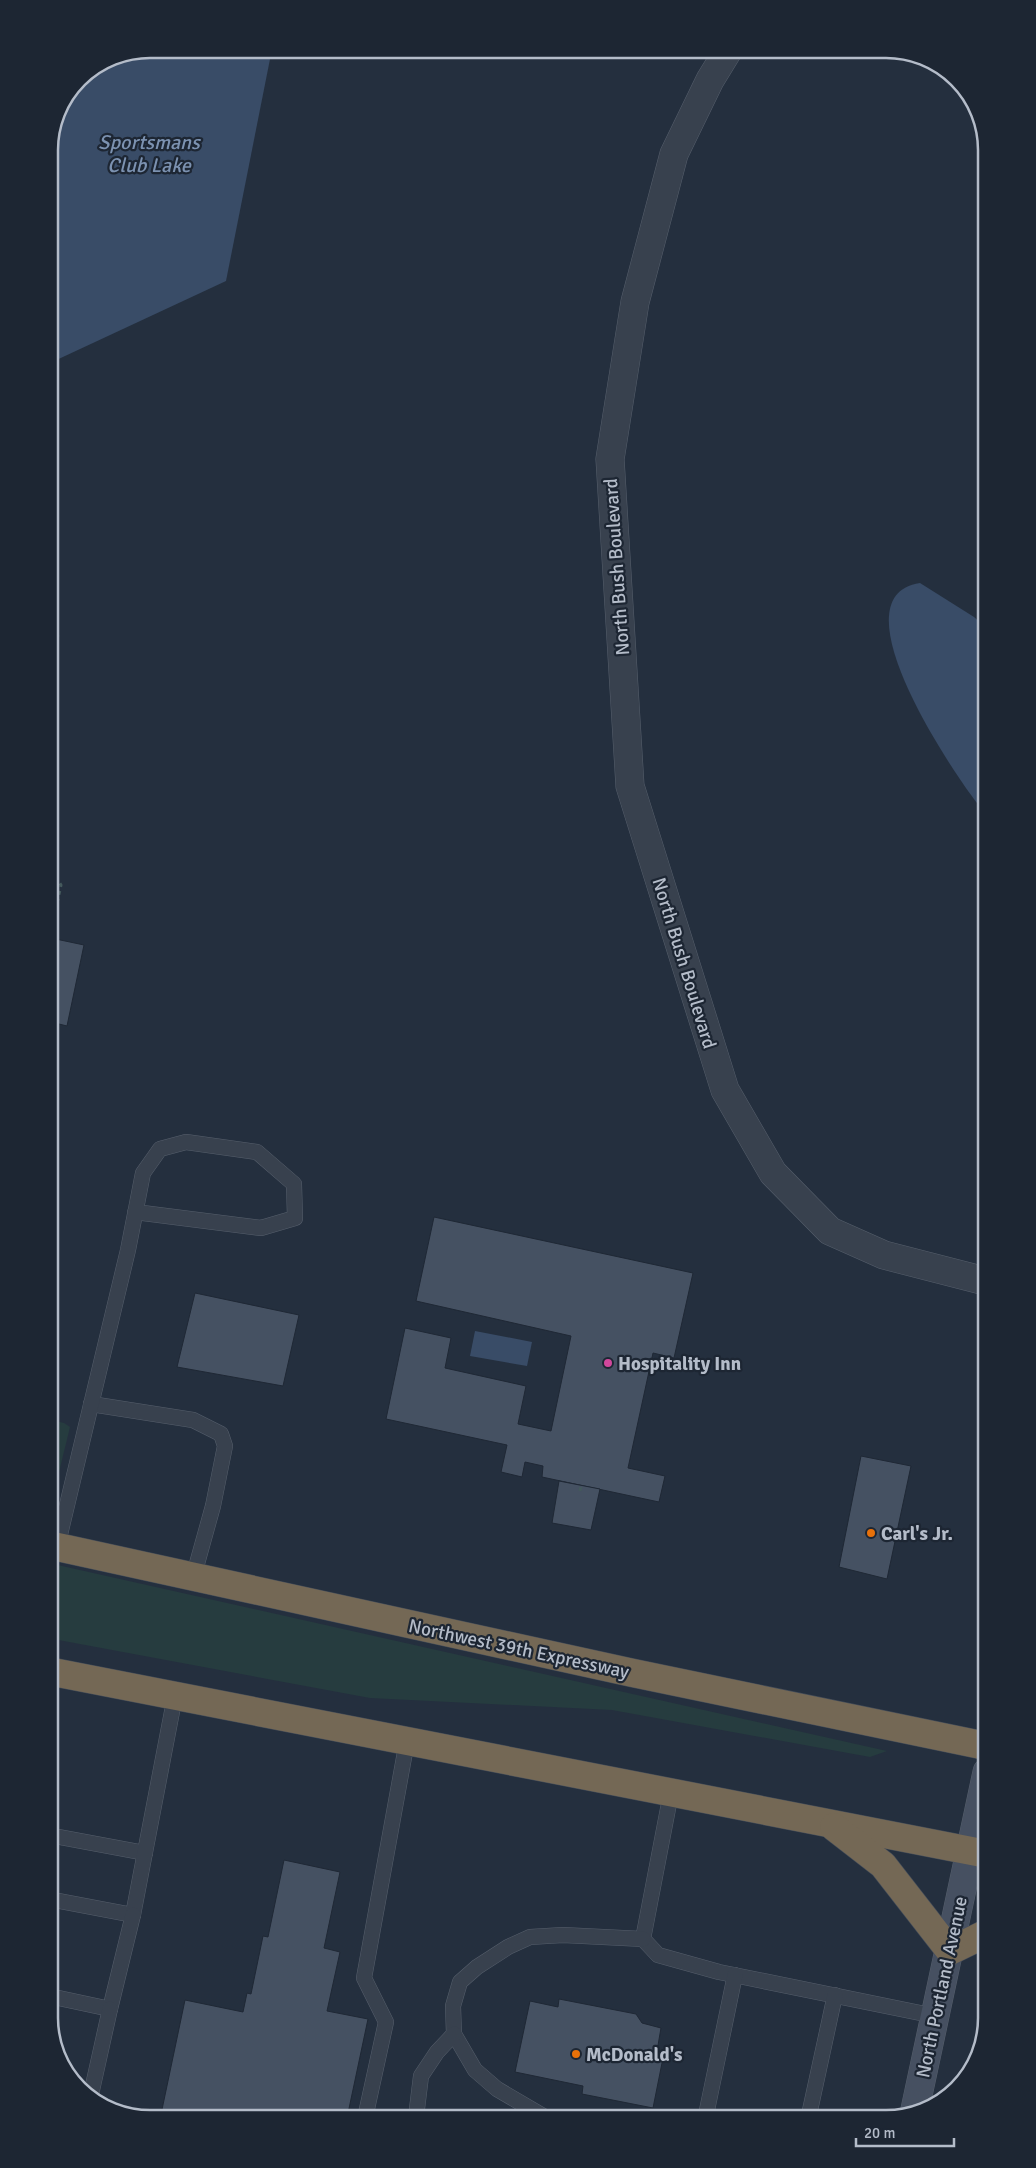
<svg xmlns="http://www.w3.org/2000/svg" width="1036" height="2168" viewBox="0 0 1036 2168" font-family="Signika,sans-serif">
<rect width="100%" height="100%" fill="#242f3e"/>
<!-- green -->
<g fill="#263c3f">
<path d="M 50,641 L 59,643 L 50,684 Z"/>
<path d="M 52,1420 L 64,1423 L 70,1427 L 53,1497 Z"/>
<path d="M 53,1564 L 887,1751 L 870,1757 L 612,1710 L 370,1698 L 53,1639 Z"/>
</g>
<!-- water -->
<g fill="#394c67">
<path d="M 150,49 L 272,49 L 226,281 L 50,363 L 49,143 L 57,111 L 78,78 L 111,56 Z"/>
<path d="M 920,583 L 974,617 L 983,625 L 984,812 C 958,781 831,596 920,583 Z"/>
<path d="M 475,1331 L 532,1342 L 527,1366 L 470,1356 Z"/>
</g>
<!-- building -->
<g fill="#455162" stroke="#1f2835">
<path d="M 51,938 L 84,945 L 67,1026 L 51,1022 Z"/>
<path d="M 434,1217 L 693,1273 L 674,1358 L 653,1353 L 628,1468 L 665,1476 L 659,1502 L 542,1477 L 543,1466 L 525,1462 L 522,1477 L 501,1472 L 507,1445 L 386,1419 L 405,1328 L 451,1338 L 445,1368 L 526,1386 L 518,1424 L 551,1431 L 571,1336 L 416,1301 Z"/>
<path d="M 195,1293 L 299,1315 L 283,1386 L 177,1367 Z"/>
<path d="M 861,1456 L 911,1466 L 887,1579 L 839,1567 Z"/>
<path d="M 559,1481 L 600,1489 L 591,1530 L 552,1523 Z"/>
<path d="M 284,1860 L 340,1872 L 324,1948 L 340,1952 L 327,2011 L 368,2019 L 347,2118 L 160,2119 L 185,2000 L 243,2012 L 247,1993 L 251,1994 L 263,1936 L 268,1937 Z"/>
<path d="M 559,1999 L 636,2014 L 642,2023 L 661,2028 L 656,2057 L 663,2058 L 653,2108 L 582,2094 L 583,2086 L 515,2072 L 530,2001 L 558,2007 Z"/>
</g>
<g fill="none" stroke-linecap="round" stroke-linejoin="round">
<!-- lane casing -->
<g stroke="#565f6c" stroke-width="16">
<g id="lane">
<path d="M 91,1404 L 193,1420 L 221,1434 L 225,1446 L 213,1506 L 193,1578"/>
<path d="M 57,1547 L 128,1250 L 143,1173 L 160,1149 L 186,1142 L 257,1152 L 294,1184 L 295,1218 L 261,1228 L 135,1212"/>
<path d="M 671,1793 L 643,1939 L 658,1955 L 719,1972 L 935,2016"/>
<path d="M 54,1836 L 145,1853"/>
<path d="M 54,1900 L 133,1915 L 175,1696"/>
<path d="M 54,1997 L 110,2009 L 133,1915"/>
<path d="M 90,2099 L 110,2009"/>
<path d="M 706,2115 L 735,1975"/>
<path d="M 809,2115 L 835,1995"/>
<path d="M 543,2116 L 497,2089 L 475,2070 L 454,2034 L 453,2006 L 460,1982 L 477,1967 L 508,1947 L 530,1937 L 563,1935 L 643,1939"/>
<path d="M 416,2117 L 421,2076 L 437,2052 L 454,2034"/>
<path d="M 365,2118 L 386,2022 L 364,1978 L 407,1741"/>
</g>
</g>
<!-- street casing -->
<g stroke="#565f6c" stroke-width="29">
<path id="street" d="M 729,49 L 710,80 L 674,154 L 635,302 L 610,459 L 630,786 L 725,1090 L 773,1173 L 830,1231 L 884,1255 L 985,1281"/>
</g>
<!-- secondary casing -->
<g stroke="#565f6c" stroke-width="29">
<path id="secondary" d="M 914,2114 L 987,1772"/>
</g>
<!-- highway casing -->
<g stroke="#434c59" stroke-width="29">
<g id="highway">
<path d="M 53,1546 L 633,1673 L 986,1746"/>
<path d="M 53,1672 L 987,1854"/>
<path d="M 834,1827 L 883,1865 L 950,1951 L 987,1933"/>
</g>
</g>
<!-- path -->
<g stroke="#44595c" stroke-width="3" stroke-dasharray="4 4" stroke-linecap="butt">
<path d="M 50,635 L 59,637"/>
<path d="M 51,870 L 61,885 L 53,922 L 51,921"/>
<path d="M 580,1491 L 581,1485"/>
</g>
<!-- lane -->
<use href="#lane" stroke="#38414e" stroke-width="15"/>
<!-- street -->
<use href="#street" stroke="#38414e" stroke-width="28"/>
<!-- secondary -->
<use href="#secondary" stroke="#465061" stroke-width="28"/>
<!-- highway -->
<use href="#highway" stroke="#746855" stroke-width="28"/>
</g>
<!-- markers -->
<circle fill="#d1479c" stroke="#1d2633" stroke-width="2" cx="608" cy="1363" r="5"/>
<g fill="#e8710a" stroke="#1d2633" stroke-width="2">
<circle cx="871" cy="1533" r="5"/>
<circle cx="576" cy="2054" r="5"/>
</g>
<g text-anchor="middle" stroke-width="4.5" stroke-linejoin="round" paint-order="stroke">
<!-- street labels -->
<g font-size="19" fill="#b4bcc9" stroke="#1d2633">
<text transform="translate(616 567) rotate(-94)" y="7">North Bush Boulevard</text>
<text transform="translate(685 963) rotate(73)" y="7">North Bush Boulevard</text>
<text transform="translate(519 1648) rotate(12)" y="7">Northwest 39th Expressway</text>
<text transform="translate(941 1987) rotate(-78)" y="7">North Portland Avenue</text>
</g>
<!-- poi labels -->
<g font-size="19" font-weight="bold" fill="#b4bcc9" stroke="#1d2633" text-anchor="start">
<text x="618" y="1370">Hospitality Inn</text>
<text x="881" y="1540">Carl's Jr.</text>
<text x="586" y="2061">McDonald's</text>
</g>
<!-- water labels -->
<g font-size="20" font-style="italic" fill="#7c92b1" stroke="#1d2633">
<text x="149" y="149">Sportsmans<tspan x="149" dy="23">Club Lake</tspan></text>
</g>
</g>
<!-- crop -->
<path d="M0 0H1036V2168H0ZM150 58H886A92 92 0 0 1 978 150V2018A92 92 0 0 1 886 2110H150A92 92 0 0 1 58 2018V150A92 92 0 0 1 150 58Z" fill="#1d2633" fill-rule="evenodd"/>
<path fill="none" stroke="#b4bcc9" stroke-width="2.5" d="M150 58H886A92 92 0 0 1 978 150V2018A92 92 0 0 1 886 2110H150A92 92 0 0 1 58 2018V150A92 92 0 0 1 150 58Z"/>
<!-- scale -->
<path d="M856 2138v8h98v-8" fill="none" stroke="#b4bcc9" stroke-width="2.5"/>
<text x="864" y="2138" font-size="15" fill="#b4bcc9" stroke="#1d2633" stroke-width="4" paint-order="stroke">20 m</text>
</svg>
